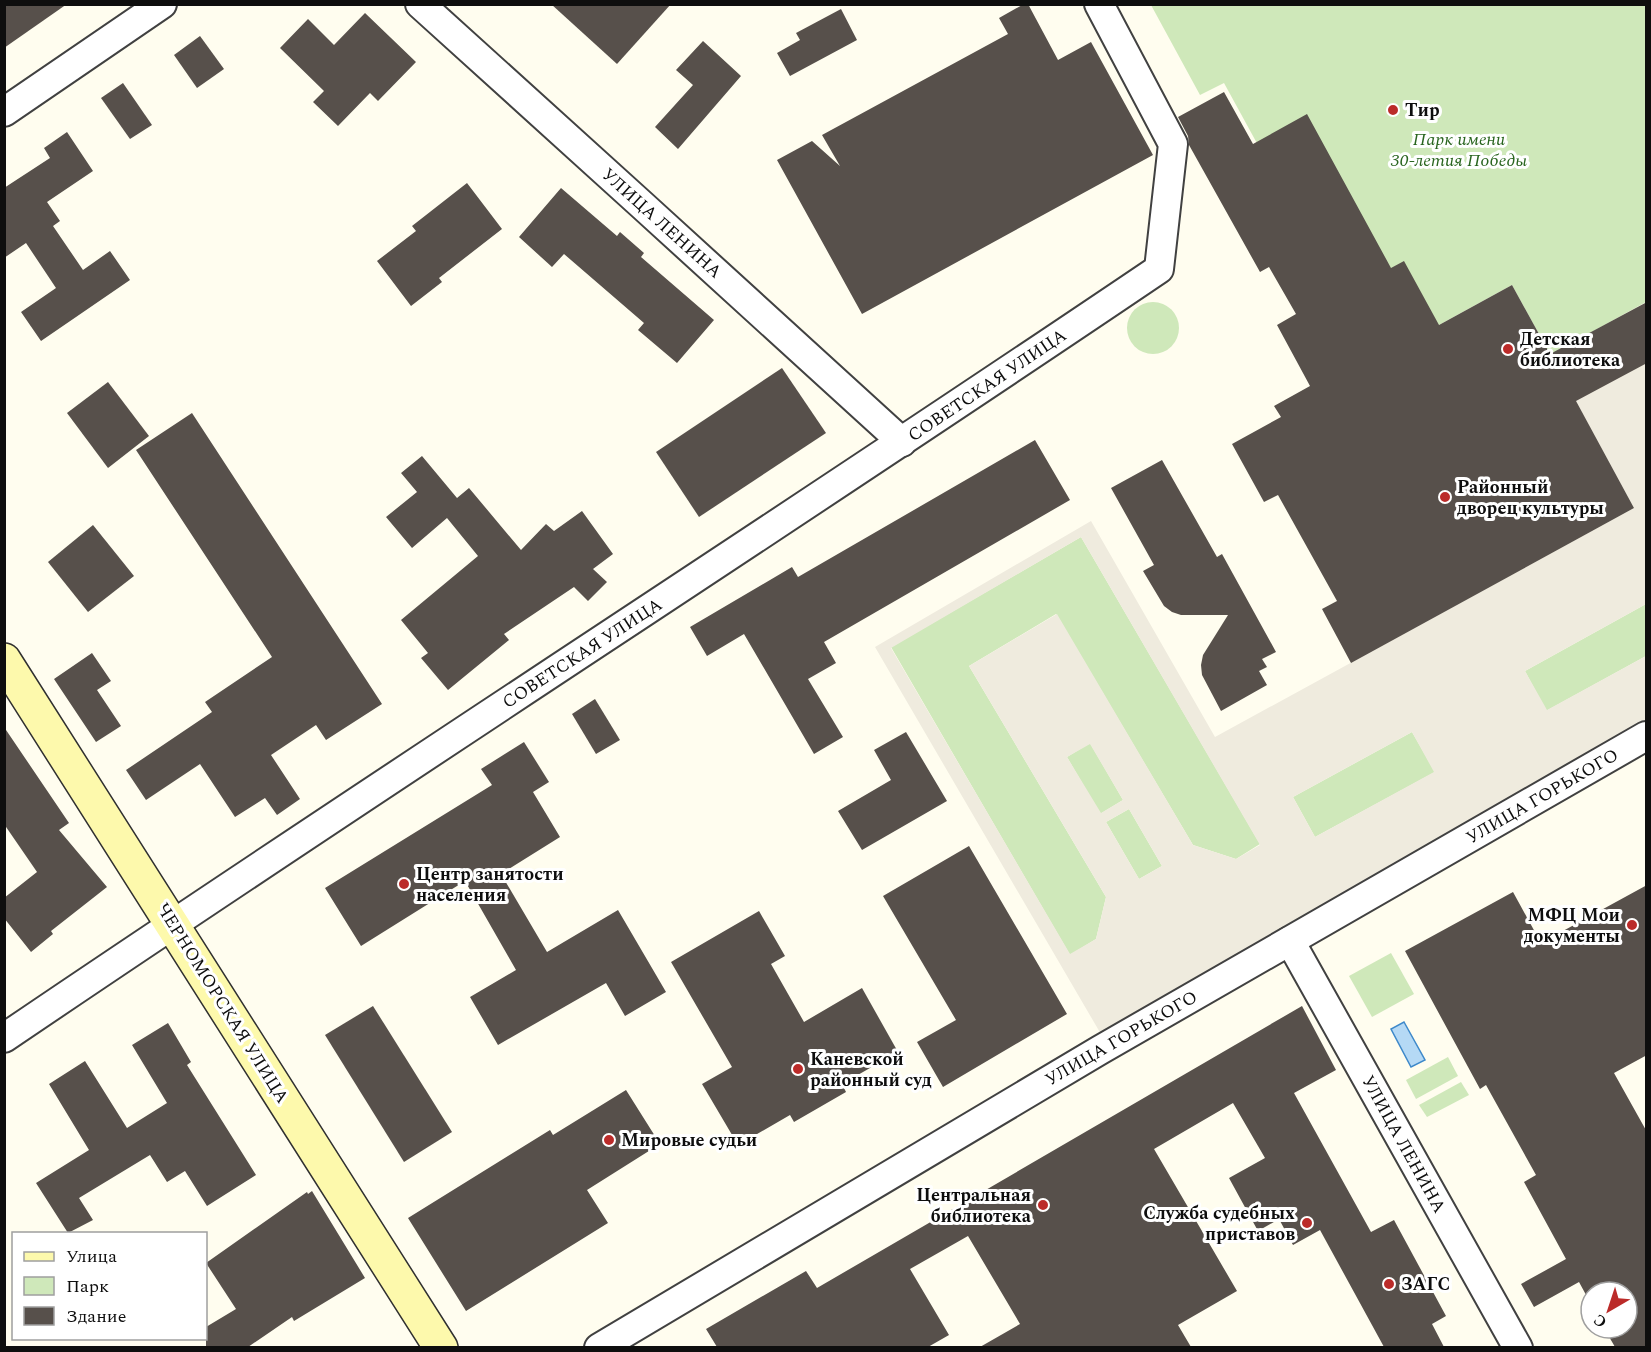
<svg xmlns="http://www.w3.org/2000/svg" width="1651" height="1352" viewBox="0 0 1651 1352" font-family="Spectral,serif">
<rect width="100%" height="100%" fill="#fffdef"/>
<!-- green -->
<g fill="#cfe8ba">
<path d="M 1151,5 L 1646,5 L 1646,302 L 1588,334 L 1562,376 L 1512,285 L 1437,326 L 1356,324 L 1224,83 L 1200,95 Z"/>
<circle cx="1153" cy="328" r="26"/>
<path d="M 1081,537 L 1260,844 L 1236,859 L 1193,845 L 1056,614 L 969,666 L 1106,897 L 1096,939 L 1070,955 L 891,647 Z"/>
<path d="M 1646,604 L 1646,656 L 1546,711 L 1525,671 Z"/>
<path d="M 1412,732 L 1435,772 L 1315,837 L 1293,797 Z"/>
<path d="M 1090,743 L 1123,800 L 1100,814 L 1067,757 Z"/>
<path d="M 1129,809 L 1162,866 L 1139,879 L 1106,822 Z"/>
<path d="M 1391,953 L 1414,994 L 1372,1017 L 1349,976 Z"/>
<path d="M 1448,1057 L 1458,1076 L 1416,1099 L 1406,1080 Z"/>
<path d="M 1461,1082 L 1469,1095 L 1427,1117 L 1419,1105 Z"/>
</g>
<!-- plaza -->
<path fill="#efebde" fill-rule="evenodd" d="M 1646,363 L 1646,604 L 1525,671 L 1547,710 L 1646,656 L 1646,732 L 1105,1041 L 875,647 L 1091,521 L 1215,737 L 1634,508 L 1562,376 ZM 1081,537 L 1260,845 L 1236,859 L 1193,845 L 1057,614 L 969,666 L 1106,897 L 1096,939 L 1070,954 L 891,648 ZM 1412,732 L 1434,772 L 1315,837 L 1293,797 ZM 1090,744 L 1123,800 L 1101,813 L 1067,757 ZM 1129,809 L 1162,866 L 1139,879 L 1106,822 Z"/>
<!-- water -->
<path fill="#b5d9f5" stroke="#3e89ca" stroke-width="1.5" d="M 1404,1022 L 1425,1060 L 1411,1067 L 1391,1029 Z"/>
<!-- building -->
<g fill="#57504b">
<path d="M 4,4 L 67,4 L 4,48 Z"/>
<path d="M 551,4 L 671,4 L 617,64 Z"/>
<path d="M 1024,4 L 1028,4 L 1058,60 L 1091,42 L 1153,155 L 862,314 L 777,160 L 812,141 L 840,166 L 822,135 L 1008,34 L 999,18 Z"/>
<path d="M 841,9 L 857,40 L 790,76 L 777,53 L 800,40 L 796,33 Z"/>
<path d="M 365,13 L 416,62 L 378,101 L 370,93 L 338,126 L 313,102 L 324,91 L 280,48 L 308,19 L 334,45 Z"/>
<path d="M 200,36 L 224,69 L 197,88 L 174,55 Z"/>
<path d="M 703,41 L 741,76 L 678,149 L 655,127 L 693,85 L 676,70 Z"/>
<path d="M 123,83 L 152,125 L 130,139 L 101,98 Z"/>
<path d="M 1224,92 L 1253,144 L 1307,114 L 1391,268 L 1404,261 L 1439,325 L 1512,285 L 1550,354 L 1647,302 L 1647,363 L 1576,401 L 1634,508 L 1351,663 L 1322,609 L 1337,601 L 1278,495 L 1264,502 L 1232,444 L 1281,417 L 1274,406 L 1310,386 L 1277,325 L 1296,314 L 1269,267 L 1260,272 L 1189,145 L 1188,136 L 1178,117 Z"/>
<path d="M 67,132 L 93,171 L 47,202 L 60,221 L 53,226 L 83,270 L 110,251 L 130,280 L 41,341 L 21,312 L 56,288 L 26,243 L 4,258 L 4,188 L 50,158 L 44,148 Z"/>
<path d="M 467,183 L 502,229 L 439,278 L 442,282 L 411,306 L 377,261 L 416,231 L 412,226 Z"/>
<path d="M 561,188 L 617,236 L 620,232 L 644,253 L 641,257 L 714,320 L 677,363 L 638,330 L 644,323 L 564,254 L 552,267 L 519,237 Z"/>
<path d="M 782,368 L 826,433 L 699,517 L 656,452 Z"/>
<path d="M 108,382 L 149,436 L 108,468 L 67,413 Z"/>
<path d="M 192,413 L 382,704 L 326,740 L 316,725 L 271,755 L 300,799 L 277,815 L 265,798 L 235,817 L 200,764 L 146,800 L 126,770 L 212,712 L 205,702 L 272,657 L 136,450 Z"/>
<path d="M 1035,440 L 1070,500 L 824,642 L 836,663 L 808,679 L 843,737 L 814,754 L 744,634 L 707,656 L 690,627 L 792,567 L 798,577 Z"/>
<path d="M 422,456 L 457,498 L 469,488 L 521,550 L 546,524 L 554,531 L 582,511 L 613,554 L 593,569 L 607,582 L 588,601 L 574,587 L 504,634 L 509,640 L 448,690 L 421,658 L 428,653 L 401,620 L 478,556 L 447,518 L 412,548 L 386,517 L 417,492 L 401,473 Z"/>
<path d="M 1162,460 L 1217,557 L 1222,554 L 1276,652 L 1262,659 L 1267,667 L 1259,671 L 1267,685 L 1221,711 L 1202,675 L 1201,665 L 1203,655 L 1228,615 L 1181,615 L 1172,612 L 1164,606 L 1143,571 L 1154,565 L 1111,488 Z"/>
<path d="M 93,525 L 134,576 L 88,612 L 48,562 Z"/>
<path d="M 92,653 L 111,681 L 97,690 L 121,726 L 96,742 L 54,679 Z"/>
<path d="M 595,699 L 620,740 L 596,754 L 572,714 Z"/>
<path d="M 4,727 L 69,823 L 59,830 L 107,887 L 51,931 L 53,934 L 31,952 L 4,918 L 4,898 L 37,872 L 4,824 Z"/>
<path d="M 906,732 L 947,801 L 862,850 L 838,811 L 891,780 L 874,750 Z"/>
<path d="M 524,742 L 549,782 L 533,792 L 560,837 L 501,874 L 547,952 L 618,910 L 666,992 L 625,1016 L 606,983 L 498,1045 L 470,997 L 516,970 L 465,881 L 361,946 L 325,888 L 492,785 L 481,769 Z"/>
<path d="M 969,846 L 1067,1014 L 943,1087 L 917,1042 L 956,1020 L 883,896 Z"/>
<path d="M 1647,885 L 1647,1055 L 1614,1073 L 1647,1132 L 1647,1347 L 1615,1347 L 1604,1328 L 1627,1328 L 1627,1292 L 1591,1292 L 1591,1304 L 1579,1282 L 1534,1307 L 1521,1284 L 1566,1259 L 1524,1182 L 1536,1175 L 1486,1085 L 1480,1089 L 1405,951 L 1513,892 L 1541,943 Z"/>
<path d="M 759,911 L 785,956 L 771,964 L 804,1022 L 862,988 L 898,1052 L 842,1084 L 846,1092 L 794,1122 L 790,1115 L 738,1145 L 702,1084 L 732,1067 L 671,962 Z"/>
<path d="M 373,1006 L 452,1132 L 404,1162 L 325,1035 Z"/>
<path d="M 1302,1006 L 1336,1070 L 1294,1093 L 1371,1232 L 1394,1220 L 1446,1316 L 1432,1324 L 1444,1347 L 1384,1347 L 1320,1230 L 1293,1245 L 1279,1219 L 1258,1231 L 1229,1178 L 1265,1158 L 1233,1103 L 1154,1149 L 1237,1291 L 1178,1325 L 1191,1347 L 980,1347 L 1020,1324 L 968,1236 L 910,1269 L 949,1335 L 928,1347 L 717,1347 L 706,1329 L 806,1271 L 817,1288 Z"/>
<path d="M 168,1023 L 191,1062 L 187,1065 L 256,1175 L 207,1206 L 185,1171 L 167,1182 L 150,1155 L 79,1198 L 93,1220 L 68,1233 L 36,1183 L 89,1150 L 49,1084 L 85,1061 L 127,1128 L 167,1103 L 132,1045 Z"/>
<path d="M 626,1090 L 660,1144 L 587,1190 L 608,1223 L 466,1311 L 408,1218 L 550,1130 L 553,1135 Z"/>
<path d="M 312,1191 L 365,1278 L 294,1321 L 292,1317 L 248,1347 L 206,1347 L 206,1327 L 236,1309 L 206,1263 L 307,1192 L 308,1194 Z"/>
</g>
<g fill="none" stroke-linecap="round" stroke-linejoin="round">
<!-- street casing -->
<g stroke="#414141" stroke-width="32">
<g id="street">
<path d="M 420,4 L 642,205 L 902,442"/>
<path d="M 4,112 L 162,4"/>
<path d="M 1290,941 L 1518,1348"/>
<path d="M 4,1038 C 387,778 776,528 1159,269 L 1173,144 L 1099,4"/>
<path d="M 599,1348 L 1100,1050 L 1646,736"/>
</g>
</g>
<!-- secondary casing -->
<g stroke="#303030" stroke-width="36">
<path id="secondary" d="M 4,660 L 441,1348"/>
</g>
<!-- street -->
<use href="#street" stroke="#fff" stroke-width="28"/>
<!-- secondary -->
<use href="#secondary" stroke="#fdf9ac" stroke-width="33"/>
</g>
<!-- markers -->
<g fill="#bb2b29" stroke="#fff" stroke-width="2">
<circle cx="1393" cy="110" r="6"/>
<circle cx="1508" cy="349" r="6"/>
<circle cx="1445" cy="497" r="6"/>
<circle cx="404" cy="884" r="6"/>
<circle cx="1632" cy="925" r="6"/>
<circle cx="798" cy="1069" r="6"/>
<circle cx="609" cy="1140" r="6"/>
<circle cx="1043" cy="1205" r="6"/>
<circle cx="1307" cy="1223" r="6"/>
<circle cx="1389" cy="1284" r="6"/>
</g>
<g text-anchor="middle" stroke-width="6" stroke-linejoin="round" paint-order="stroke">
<!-- poi labels -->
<g font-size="18" font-weight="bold" fill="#0e0e0e" stroke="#fff" text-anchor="start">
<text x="1405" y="116">Тир</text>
<text x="1520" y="345">Детская<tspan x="1520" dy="21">библиотека</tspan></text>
<text x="1457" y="493">Районный<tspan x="1457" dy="21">дворец культуры</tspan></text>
<text x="416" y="880">Центр занятости<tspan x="416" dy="21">населения</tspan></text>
<text x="1620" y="921" text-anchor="end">МФЦ Мои<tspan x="1620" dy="21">документы</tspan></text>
<text x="810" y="1065">Каневской<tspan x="810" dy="21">районный суд</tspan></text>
<text x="621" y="1146">Мировые судьи</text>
<text x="1031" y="1201" text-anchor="end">Центральная<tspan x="1031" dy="21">библиотека</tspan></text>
<text x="1295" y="1219" text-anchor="end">Служба судебных<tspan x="1295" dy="21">приставов</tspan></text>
<text x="1401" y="1290">ЗАГС</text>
</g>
<!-- park labels -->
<g font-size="18" font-style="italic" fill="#29651f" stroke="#fff">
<text x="1459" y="145">Парк имени<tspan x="1459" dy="21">30-летия Победы</tspan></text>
</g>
<!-- street labels -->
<g font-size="18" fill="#0e0e0e" stroke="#fff">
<text transform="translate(662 223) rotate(42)" y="6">УЛИЦА ЛЕНИНА</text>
<text transform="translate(987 385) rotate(-34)" y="6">СОВЕТСКАЯ УЛИЦА</text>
<text transform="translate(582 653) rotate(-33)" y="6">СОВЕТСКАЯ УЛИЦА</text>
<text transform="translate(1542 796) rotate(-30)" y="6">УЛИЦА ГОРЬКОГО</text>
<text transform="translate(223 1003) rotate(58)" y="6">ЧЕРНОМОРСКАЯ УЛИЦА</text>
<text transform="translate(1121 1038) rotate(-30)" y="6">УЛИЦА ГОРЬКОГО</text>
<text transform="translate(1404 1144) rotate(61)" y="6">УЛИЦА ЛЕНИНА</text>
</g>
</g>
<!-- border -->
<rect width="1651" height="1352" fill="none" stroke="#0e0e0e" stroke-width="12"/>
<!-- legend -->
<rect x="12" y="1232" width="195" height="108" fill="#ffffff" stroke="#9f9f9f" stroke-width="1.5"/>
<rect x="24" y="1252" width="30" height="9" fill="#fdf9ac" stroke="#9f9f9f" stroke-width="1.5"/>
<text x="66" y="1262" font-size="18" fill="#0e0e0e">Улица</text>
<rect x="24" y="1277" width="30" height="18" fill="#cfe8ba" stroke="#9f9f9f" stroke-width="1.5"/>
<text x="66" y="1292" font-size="18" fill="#0e0e0e">Парк</text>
<rect x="24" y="1307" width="30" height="18" fill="#57504b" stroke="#9f9f9f" stroke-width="1.5"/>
<text x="66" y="1322" font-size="18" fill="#0e0e0e">Здание</text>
<!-- north arrow -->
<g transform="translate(1609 1310) rotate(219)"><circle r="28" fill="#ffffff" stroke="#9f9f9f" stroke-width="1.5"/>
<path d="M0-4.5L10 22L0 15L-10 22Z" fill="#bb2b29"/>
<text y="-9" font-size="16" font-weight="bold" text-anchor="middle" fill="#0e0e0e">С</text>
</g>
</svg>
